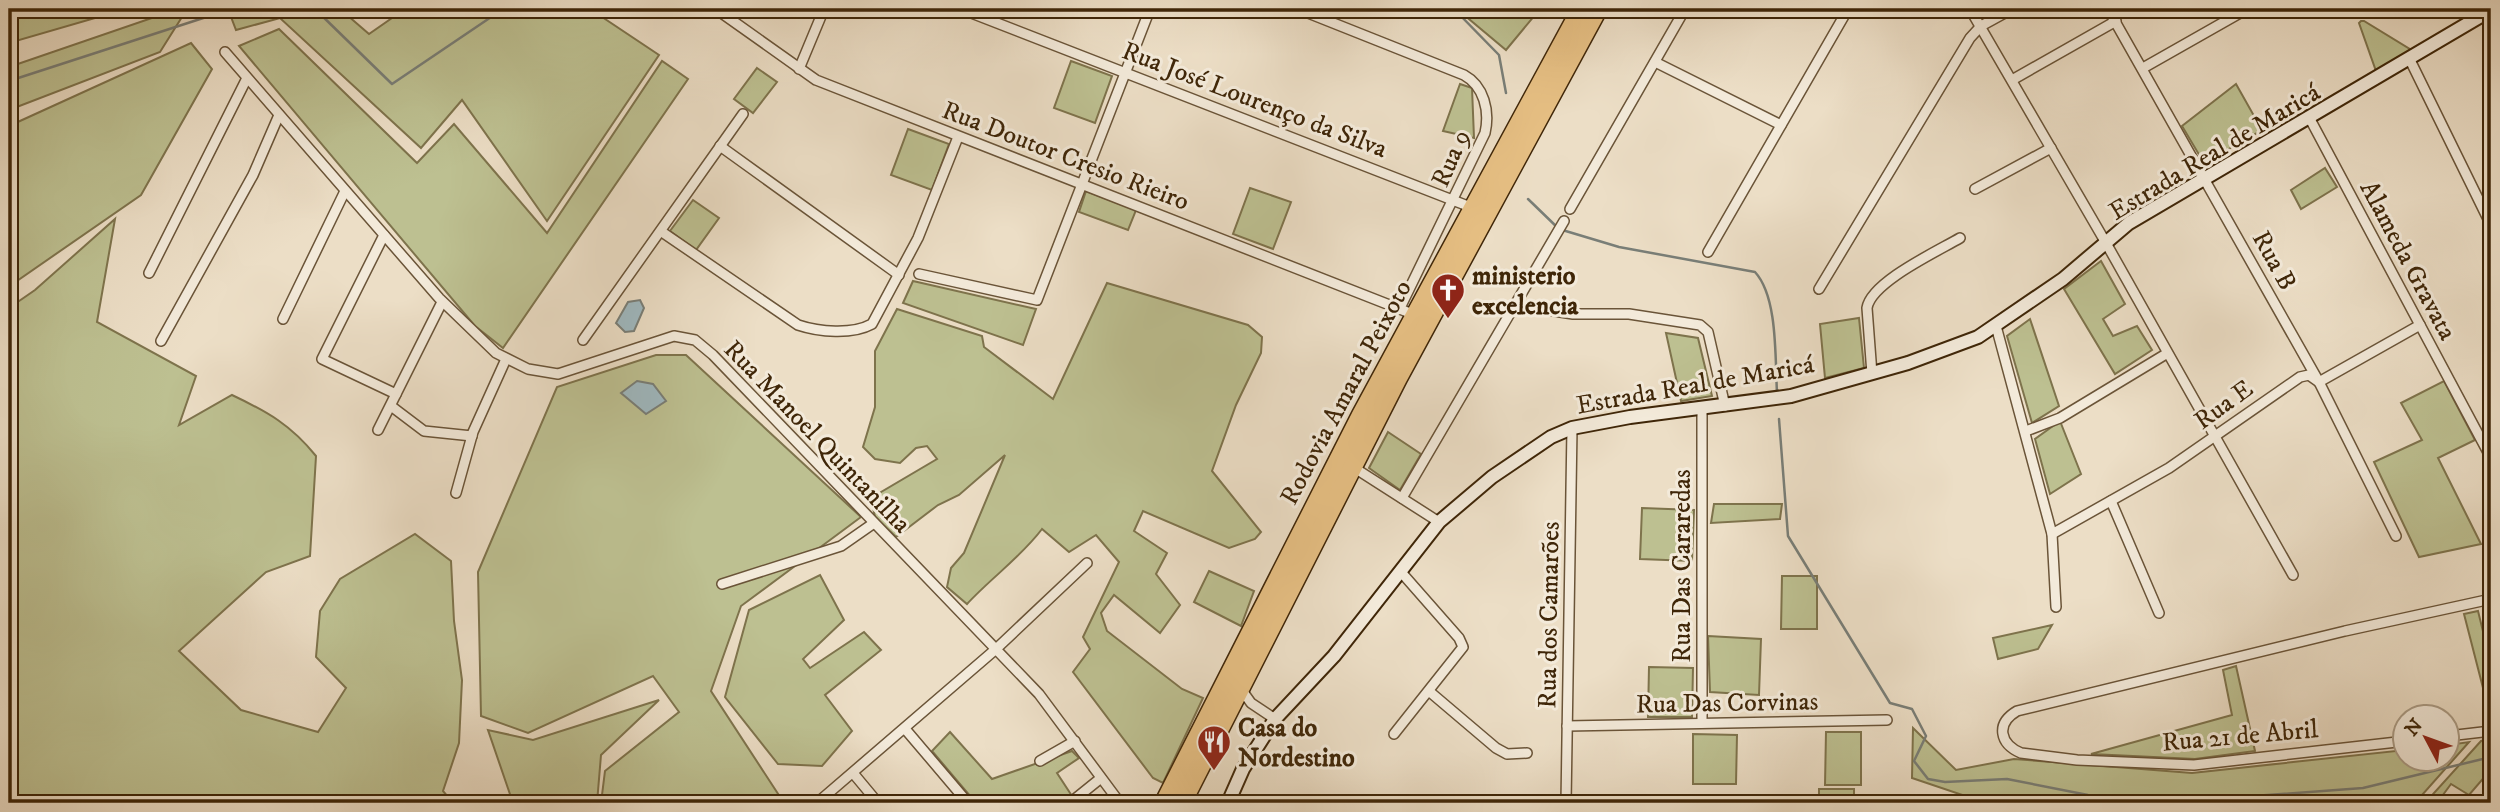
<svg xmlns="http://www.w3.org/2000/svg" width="2500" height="812" viewBox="0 0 2500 812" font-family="'IM FELL DW Pica',serif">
<rect width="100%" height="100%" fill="#ecdec6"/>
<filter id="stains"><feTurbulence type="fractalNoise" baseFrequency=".00286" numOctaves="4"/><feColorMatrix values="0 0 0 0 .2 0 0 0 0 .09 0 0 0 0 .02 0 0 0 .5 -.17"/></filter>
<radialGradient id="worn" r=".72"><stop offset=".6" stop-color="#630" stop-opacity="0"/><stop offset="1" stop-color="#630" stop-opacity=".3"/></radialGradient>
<!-- green -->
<g fill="#bdc091" stroke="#7e734c" stroke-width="2">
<path d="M 9,9 L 126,9 L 9,43 Z"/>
<path d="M 178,9 L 187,9 L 160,52 L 9,110 L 9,67 Z"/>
<path d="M 228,9 L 340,9 L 369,34 L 405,9 L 590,9 L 659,55 L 547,221 L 462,100 L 421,148 L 280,18 L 236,30 Z"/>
<path d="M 1457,9 L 1540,9 L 1506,50 Z"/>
<path d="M 2361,21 L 2364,21 L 2413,51 L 2376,71 L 2359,23 Z"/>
<path d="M 279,29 L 417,163 L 454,124 L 547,233 L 662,61 L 688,79 L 503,348 L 475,326 L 239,46 Z"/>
<path d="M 191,43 L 212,69 L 141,195 L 14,283 L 9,279 L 9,126 Z"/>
<path d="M 1071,61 L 1112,76 L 1095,123 L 1054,108 Z"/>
<path d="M 757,68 L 777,82 L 753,113 L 734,99 Z"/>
<path d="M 1460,84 L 1472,88 L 1474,138 L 1443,131 Z"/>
<path d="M 2236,84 L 2262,130 L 2204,163 L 2182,126 Z"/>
<path d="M 908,129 L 949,144 L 932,190 L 891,175 Z"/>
<path d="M 2325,168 L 2337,187 L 2301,209 L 2291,190 Z"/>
<path d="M 1250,188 L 1291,202 L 1273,249 L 1233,234 Z"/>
<path d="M 1086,191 L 1136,210 L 1128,230 L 1079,212 Z"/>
<path d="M 693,200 L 719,218 L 696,250 L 670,231 Z"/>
<path d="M 115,219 L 97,322 L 196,376 L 179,425 L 232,395 C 268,412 291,425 316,456 L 310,556 L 266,572 L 179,651 L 241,710 L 318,732 L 346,688 L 316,657 L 320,611 L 340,579 L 415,534 L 451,561 L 454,621 L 462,680 L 459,743 L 443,791 L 453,803 L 9,803 L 9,308 L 35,290 Z"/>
<path d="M 2101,261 L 2125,304 L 2103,319 L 2113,336 L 2137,326 L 2152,350 L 2115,374 L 2064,289 Z"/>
<path d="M 913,281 L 1036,309 L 1023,345 L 903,303 Z"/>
<path d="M 1107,283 L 1248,325 L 1262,337 L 1261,353 L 1236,405 L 1212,471 L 1261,532 L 1255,539 L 1229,548 L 1143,511 L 1134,531 L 1167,553 L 1156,574 L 1180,605 L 1160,633 L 1114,595 L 1101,613 L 1107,631 L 1182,689 L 1203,698 L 1163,783 L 1153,778 L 1073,672 L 1090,649 L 1083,637 L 1119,562 L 1096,535 L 1069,552 L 1042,529 C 1021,557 991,578 967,604 L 947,587 L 951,568 L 964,553 L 1005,455 L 959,495 L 938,505 L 896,537 L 875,517 L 871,498 L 937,459 L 927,446 L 916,448 L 900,463 L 875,459 L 863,447 L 875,407 L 875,351 L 897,309 L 982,336 L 984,347 L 1053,399 Z"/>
<path d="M 1859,318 L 1864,368 L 1825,378 L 1820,324 Z"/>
<path d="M 2030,319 L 2059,406 L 2032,423 L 2007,336 Z"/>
<path d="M 1666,333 L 1698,338 L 1712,396 L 1681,401 Z"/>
<path d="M 656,355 L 686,355 L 861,517 L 741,606 L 711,691 L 784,803 L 601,803 L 605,771 L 679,712 L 653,676 L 528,733 L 481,716 L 478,572 L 557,387 Z"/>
<path d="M 2444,381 L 2475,440 L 2438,458 L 2481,544 L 2419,557 L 2374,462 L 2422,440 L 2401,403 Z"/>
<path d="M 2060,421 L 2081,474 L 2050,494 L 2035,439 Z"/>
<path d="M 1388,432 L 1421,454 L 1400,490 L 1369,468 Z"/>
<path d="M 1714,504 L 1782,504 L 1780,519 L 1711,523 Z"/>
<path d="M 1642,508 L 1694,510 L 1692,561 L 1640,559 Z"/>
<path d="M 1209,571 L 1254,591 L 1241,626 L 1194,602 Z"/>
<path d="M 820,575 L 844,620 L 803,659 L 810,668 L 864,632 L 881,650 L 825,695 L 852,731 L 822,766 L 778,764 L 725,697 L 749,610 Z"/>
<path d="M 1782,576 L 1817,576 L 1817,629 L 1781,629 Z"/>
<path d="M 2478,611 L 2491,664 L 2491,719 L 2464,614 Z"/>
<path d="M 2052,625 L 2038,649 L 1998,659 L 1993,638 Z"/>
<path d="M 1708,636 L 1761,639 L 1759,695 L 1710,692 Z"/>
<path d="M 2236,666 L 2255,751 L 2195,759 L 2091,754 L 2232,715 L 2223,670 Z"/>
<path d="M 1649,667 L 1693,668 L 1692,717 L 1648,717 Z"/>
<path d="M 659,700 L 601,755 L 597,803 L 513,803 L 488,730 L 533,740 Z"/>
<path d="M 1913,728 L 1956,770 L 2014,759 L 2192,773 L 2405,750 L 2406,760 L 2448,760 L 2448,745 L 2469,742 L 2415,803 L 1986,803 L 1912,778 Z"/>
<path d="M 950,732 L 992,779 L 1072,751 L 1079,758 L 1057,773 L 1072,796 L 1063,803 L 976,803 L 932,751 Z"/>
<path d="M 1826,732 L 1861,732 L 1861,785 L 1825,785 Z"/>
<path d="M 1693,734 L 1737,735 L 1736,784 L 1693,784 Z"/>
<path d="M 2491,739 L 2491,781 L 2487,774 L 2469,795 L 2451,784 L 2437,803 L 2425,803 L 2481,741 Z"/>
<rect x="1819" y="789" width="35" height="14"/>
</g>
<!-- water -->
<g fill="#9fb9c1" stroke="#797e77" stroke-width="2">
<path d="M 640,300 L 644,308 L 634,331 L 625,332 L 616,323 L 628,302 Z"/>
<path d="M 637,381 L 653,384 L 666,401 L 646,414 L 621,393 Z"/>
</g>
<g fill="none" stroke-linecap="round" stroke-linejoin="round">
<!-- stream -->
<g stroke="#797e77" stroke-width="2.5">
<path d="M 315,9 L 392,84 L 503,9"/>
<path d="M 1454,9 L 1499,55 L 1506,93"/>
<path d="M 9,81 L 231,9"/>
<path d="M 1528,199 L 1559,229 L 1619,247 L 1755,272 C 1778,297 1775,358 1777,393"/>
<path d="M 1779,419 L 1788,536 L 1890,703 L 1912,709 L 1926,736 L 1914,761 L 1928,779 L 1945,782 L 2007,779 L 2088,795 L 2240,797 L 2363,788 L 2491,757"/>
</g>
<!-- street casing -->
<g stroke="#6a5438" stroke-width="12">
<g id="street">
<path d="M 716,9 L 816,80 L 1415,315"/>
<path d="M 961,9 L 1473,208"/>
<path d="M 1298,9 L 1464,75 C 1484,86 1490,111 1485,133 L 1400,308"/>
<path d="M 1970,9 L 2106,243 L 2293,575"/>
<path d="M 2108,9 L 2319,382 L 2396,536"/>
<path d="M 225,52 L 439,298 L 496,353 L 528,369 L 558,374 L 674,336 L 695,340 L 713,355 L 1039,694 L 1120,803"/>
<path d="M 2410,60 L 2491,225"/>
<path d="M 1655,62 L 1781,125"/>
<path d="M 2143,68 L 2247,9"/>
<path d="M 799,69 L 824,9"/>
<path d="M 2012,80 L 2116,21"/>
<path d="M 2310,119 L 2491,458"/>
<path d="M 720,146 L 899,275"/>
<path d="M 1975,189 L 2051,148"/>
<path d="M 1570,209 L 1685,9"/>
<path d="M 662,232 L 798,325 C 819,332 852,335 872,324 L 918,238 L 958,137"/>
<path d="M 384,235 L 322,359 L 396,394"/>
<path d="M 1708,252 L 1848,9"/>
<path d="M 149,273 L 247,78"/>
<path d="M 919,274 L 1037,300 L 1150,9"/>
<path d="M 1819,289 L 1970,38 L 1981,26 L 2012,9"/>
<path d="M 1515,305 L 1573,314 L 1629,314 L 1700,325 L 1708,332 L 1725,406"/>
<path d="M 283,319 L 345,191"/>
<path d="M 1996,326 L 2052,534 L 2056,607"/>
<path d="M 583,340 L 743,114"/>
<path d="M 161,341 L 253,175 L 279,115"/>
<path d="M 1872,374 L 1867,308 C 1871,282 1938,251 1960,238"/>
<path d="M 391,406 L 424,431 L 472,436"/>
<path d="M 1702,408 L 1702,723"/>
<path d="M 378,430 L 442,302"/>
<path d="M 2026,431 L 2060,418 L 2166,354"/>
<path d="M 1353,467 L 1439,522"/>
<path d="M 456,493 L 473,432 L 506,359"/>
<path d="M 1402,498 L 1564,221"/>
<path d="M 2111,501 L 2159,613"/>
<path d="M 2052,534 L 2169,468 L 2300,377 L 2309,375 L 2319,382 L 2420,325"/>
<path d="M 722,584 L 841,546 L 874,523"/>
<path d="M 1241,689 L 1251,703 L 1275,719"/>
<path d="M 1430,692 L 1496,748 L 1507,754 L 1527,753"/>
<path d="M 1567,726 L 1887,720"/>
<path d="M 906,730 L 968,803"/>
<path d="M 1394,734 L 1463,647 L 1459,638 L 1401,572"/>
<path d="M 2448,736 L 2491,731"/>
<path d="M 2406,741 L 2194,765 L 2077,760 L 2021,753 C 2000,744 1995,724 2017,711 L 2345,631 L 2491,599"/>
<path d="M 1040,761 L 1075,741"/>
<path d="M 853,773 L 878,803"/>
<path d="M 817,803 L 996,649 L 1087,563"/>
<path d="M 1070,803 L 1101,778"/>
<path d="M 1566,803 L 1572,428"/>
</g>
</g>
<!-- secondary casing -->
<g stroke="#3f2608" stroke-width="16">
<path id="secondary" d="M 1228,803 L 1243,769 L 1275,719 L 1334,656 L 1439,522 L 1492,477 L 1551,437 L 1572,428 L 1630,417 L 1791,396 L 1908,363 L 1978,337 L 2063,279 L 2129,223 L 2491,10"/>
</g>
<!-- highway casing -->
<g stroke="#3f2608" stroke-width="21">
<g id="highway">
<path d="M 1164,803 L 1361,415 L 1581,9"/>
<path d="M 1182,803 L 1398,378 L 1598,9"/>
</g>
</g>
<!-- street -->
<use href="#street" stroke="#f3eada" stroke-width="9"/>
<!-- secondary -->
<use href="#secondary" stroke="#f3eada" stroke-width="12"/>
<!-- highway -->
<use href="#highway" stroke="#e6bf83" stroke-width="18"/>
</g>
<!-- icons -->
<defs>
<g id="church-pin" transform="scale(1.75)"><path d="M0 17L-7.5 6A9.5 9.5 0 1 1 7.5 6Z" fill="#8f2418" stroke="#f3eada"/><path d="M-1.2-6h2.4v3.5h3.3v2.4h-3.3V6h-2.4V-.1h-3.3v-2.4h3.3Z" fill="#fff"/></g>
<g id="restaurant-pin" transform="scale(1.75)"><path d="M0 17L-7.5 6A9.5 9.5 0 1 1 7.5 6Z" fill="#8f2418" stroke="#f3eada"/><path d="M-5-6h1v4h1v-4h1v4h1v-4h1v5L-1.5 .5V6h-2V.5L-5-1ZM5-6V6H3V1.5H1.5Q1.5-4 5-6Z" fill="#fff"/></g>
</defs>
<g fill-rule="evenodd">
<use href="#church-pin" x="1448" y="290"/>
<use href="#restaurant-pin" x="1214" y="742"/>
</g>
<g text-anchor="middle" stroke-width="6" stroke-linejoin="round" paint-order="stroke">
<!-- street labels -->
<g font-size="26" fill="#3f2608" stroke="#f3eada">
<text transform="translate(1255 99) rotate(21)" y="9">Rua José Lourenço da Silva</text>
<text transform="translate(2214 151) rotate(-31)" y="9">Estrada Real de Maricá</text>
<text transform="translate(1066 155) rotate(21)" y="9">Rua Doutor Cresio Rieiro</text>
<text transform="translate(1450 158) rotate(-66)" y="9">Rua 9</text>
<text transform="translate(2275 260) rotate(61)" y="9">Rua B</text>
<text transform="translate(2409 260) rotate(62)" y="9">Alameda Gravata</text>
<text transform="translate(1695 384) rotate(-10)" y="9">Estrada Real de Maricá</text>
<text transform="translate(1345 392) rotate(-62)" y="9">Rodovia Amaral Peixoto</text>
<text transform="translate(2223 404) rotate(-36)" y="9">Rua E</text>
<text transform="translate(818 436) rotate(46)" y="9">Rua Manoel Quintanilha</text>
<text transform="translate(1681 566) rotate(-90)" y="9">Rua Das Cararedas</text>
<text transform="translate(1548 615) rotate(-89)" y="9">Rua dos Camarões</text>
<text transform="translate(1727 702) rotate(-1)" y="9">Rua Das Corvinas</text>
<text transform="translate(2240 735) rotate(-5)" y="9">Rua 21 de Abril</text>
</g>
<!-- poi labels -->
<g font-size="26" font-weight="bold" fill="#3f2608" stroke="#f3eada" text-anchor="start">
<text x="1472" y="284">ministerio<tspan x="1472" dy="30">excelencia</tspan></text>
<text x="1238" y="736">Casa do<tspan x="1238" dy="30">Nordestino</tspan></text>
</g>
</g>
<!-- margin -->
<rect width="2500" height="812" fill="none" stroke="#ecdec6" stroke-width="35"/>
<rect x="10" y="10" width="2479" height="791" fill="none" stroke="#3f2608" stroke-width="3.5"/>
<rect x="18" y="18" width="2465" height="777" fill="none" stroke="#3f2608" stroke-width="2"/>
<!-- north arrow -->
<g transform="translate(2426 738) rotate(311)"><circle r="33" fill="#f3eada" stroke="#ab9c86" stroke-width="2"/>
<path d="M0-5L12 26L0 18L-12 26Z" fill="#8f2418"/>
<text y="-10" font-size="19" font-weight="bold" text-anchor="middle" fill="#3f2608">N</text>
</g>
<rect width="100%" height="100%" filter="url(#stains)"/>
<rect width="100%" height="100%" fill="url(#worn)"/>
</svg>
